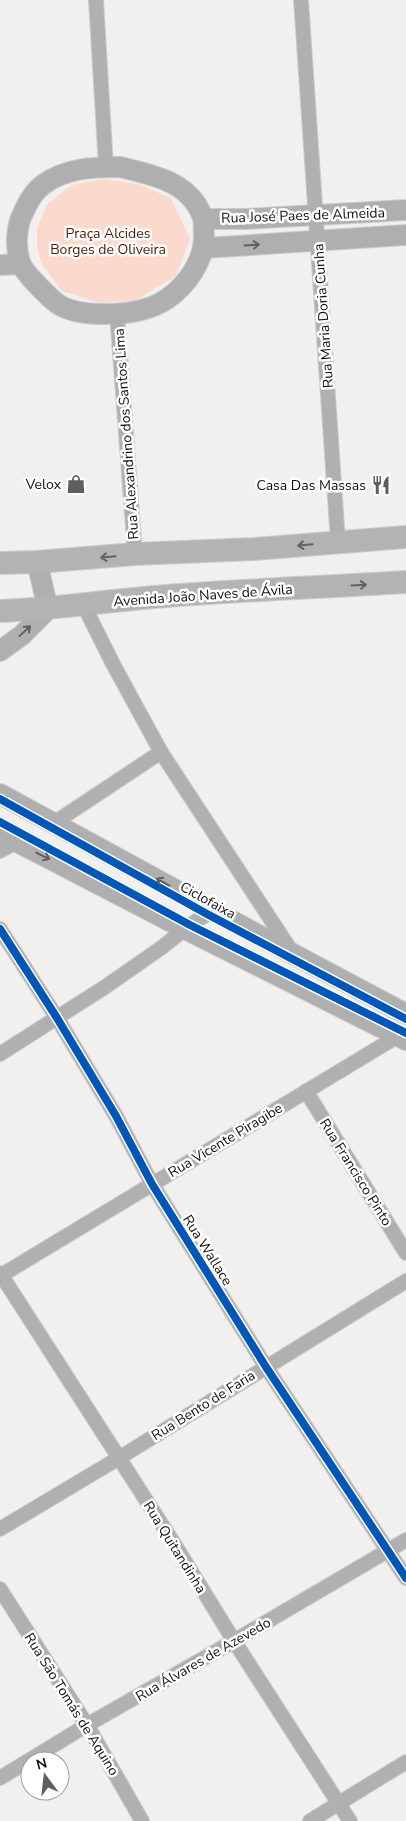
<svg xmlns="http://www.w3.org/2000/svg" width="406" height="1821" viewBox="0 0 406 1821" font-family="'Nunito Sans',sans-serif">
<rect width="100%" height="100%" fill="#f2f0ee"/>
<!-- green -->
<path fill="#f9dacc" d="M 105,179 L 138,184 L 171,198 L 190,239 L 176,276 L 136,300 L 100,303 L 62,291 L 41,263 L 37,247 L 37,228 L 48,203 L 72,185 Z"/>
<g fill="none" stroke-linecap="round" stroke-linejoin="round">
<!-- street casing -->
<g stroke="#cdcccb" stroke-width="16">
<g id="street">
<path d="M 96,0 L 106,167"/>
<path d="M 301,0 L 338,542"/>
<path d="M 117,314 L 135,554"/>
<path d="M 83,604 L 113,664 L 161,752 L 292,952"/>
<path d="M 54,823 L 161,752"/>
<path d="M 0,851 L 16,842"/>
<path d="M 0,929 L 57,1018 L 116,1116 L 152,1184 L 266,1367 L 406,1578"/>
<path d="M 0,1054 L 105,987 L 161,948 L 190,925 L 214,910"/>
<path d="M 306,1091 L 406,1253"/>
<path d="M 0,1273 L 175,1545 L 234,1641 L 350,1821"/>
<path d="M 0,1276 L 398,1036"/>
<path d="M 0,1529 L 119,1458 L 406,1281"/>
<path d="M 0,1589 L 87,1725 L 142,1821"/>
<path d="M 0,1778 L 87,1725 L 234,1641 L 406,1540"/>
<path d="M 310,1821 L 406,1762"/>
</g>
</g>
<!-- secondary casing -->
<g stroke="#cdcccb" stroke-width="22">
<g id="secondary">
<path d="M 120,167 C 152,175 190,181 203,218 C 205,223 203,231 204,236 C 204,261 187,285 167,299 C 149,311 127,314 106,314 C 90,314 75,313 61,306 C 52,301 23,272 20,262 C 15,246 16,226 24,211 C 28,202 35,190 44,184 C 66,168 93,167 120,167 Z"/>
<path d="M 203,219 L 246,219 L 406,210"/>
<path d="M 204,248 L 406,235"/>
<path d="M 0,265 L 20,264"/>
<path d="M 0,651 L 22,635 L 48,609 L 37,562"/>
<path d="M 0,794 L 295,955 L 406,1014"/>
<path d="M 0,833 L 185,929 L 406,1040"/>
</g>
</g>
<!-- primary casing -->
<g stroke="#cdcccb" stroke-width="24">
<g id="primary">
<path d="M 0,563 L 37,562 L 135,554 L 254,549 L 406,537"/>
<path d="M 0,611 C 56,609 111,600 167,596 C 246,590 326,587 406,582"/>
</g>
</g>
<!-- street -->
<use href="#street" stroke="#b1b0b0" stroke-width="14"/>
<!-- secondary -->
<use href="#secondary" stroke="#b0afaf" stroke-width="20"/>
<!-- primary -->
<use href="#primary" stroke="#b3b4b2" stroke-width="22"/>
<!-- cycleway casing -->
<g stroke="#fff" stroke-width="11">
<g id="cycleway">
<path d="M 0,799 L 207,914 L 406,1019"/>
<path d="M 0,822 L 190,925 L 406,1033"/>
<path d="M 0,929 L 57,1018 L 116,1116 L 152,1184 L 266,1367 L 406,1578"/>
</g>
</g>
<!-- cycleway -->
<use href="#cycleway" stroke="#0057b8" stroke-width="8"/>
</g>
<!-- one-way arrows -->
<defs><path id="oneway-shaft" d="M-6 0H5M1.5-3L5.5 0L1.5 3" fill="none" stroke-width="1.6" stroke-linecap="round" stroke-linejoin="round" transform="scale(1.25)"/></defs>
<g stroke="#61605f">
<use href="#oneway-shaft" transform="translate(252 245) rotate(-4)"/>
<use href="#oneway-shaft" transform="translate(25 631) rotate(-43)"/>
<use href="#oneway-shaft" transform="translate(43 856) rotate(27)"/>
<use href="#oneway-shaft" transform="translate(163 882) rotate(-152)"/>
</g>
<g stroke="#626260">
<use href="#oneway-shaft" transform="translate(305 545) rotate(175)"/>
<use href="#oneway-shaft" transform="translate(108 557) rotate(175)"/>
<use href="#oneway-shaft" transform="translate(359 585) rotate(-3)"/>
</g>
<!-- icons -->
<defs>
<g id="shop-bare" transform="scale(1.5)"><path d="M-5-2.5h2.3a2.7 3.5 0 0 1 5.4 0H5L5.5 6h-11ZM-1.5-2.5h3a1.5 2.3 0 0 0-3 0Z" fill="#605e5d" stroke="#fff" stroke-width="2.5" paint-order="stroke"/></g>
<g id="restaurant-bare" transform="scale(1.5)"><path d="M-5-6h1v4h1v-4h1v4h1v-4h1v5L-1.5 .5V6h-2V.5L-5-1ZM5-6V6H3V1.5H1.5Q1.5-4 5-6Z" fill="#605e5d" stroke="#fff" stroke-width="2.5" paint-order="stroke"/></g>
</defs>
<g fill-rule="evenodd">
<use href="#shop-bare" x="76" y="484"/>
<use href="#restaurant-bare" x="381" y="485"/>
</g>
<g text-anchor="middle" stroke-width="5" stroke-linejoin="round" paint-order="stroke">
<!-- street labels -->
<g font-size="14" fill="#12100f" stroke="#fff">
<text transform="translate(303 215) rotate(-2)" y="5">Rua José Paes de Almeida</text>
<text transform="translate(323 316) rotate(-94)" y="5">Rua Maria Doria Cunha</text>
<text transform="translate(126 434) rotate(-94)" y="5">Rua Alexandrino dos Santos Lima</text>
<text transform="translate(203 595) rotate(-4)" y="5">Avenida João Naves de Ávila</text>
<text transform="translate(208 900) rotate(29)" y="5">Ciclofaixa</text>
<text transform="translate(225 1140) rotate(-31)" y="5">Rua Vicente Piragibe</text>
<text transform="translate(356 1172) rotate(58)" y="5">Rua Francisco Pinto</text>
<text transform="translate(208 1250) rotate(58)" y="5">Rua Wallace</text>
<text transform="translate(203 1405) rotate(-32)" y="5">Rua Bento de Faria</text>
<text transform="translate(175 1547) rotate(58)" y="5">Rua Quitandinha</text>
<text transform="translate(203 1659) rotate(-30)" y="5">Rua Álvares de Azevedo</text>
<text transform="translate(72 1704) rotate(58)" y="5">Rua São Tomás de Aquino</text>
</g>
<!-- park labels -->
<g font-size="14" fill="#4c1a00" stroke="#fff">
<text x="108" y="238">Praça Alcides<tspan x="108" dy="16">Borges de Oliveira</tspan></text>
</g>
<!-- poi labels -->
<g font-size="14" fill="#12100f" stroke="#fff" text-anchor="end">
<text x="61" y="489">Velox</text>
<text x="366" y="490">Casa Das Massas</text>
</g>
</g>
<!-- north arrow -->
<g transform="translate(45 1776) rotate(345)"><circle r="24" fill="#ffffff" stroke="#a09f9f"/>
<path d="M0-4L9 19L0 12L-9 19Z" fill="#605e5d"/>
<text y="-8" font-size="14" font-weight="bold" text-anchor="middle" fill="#12100f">N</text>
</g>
</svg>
